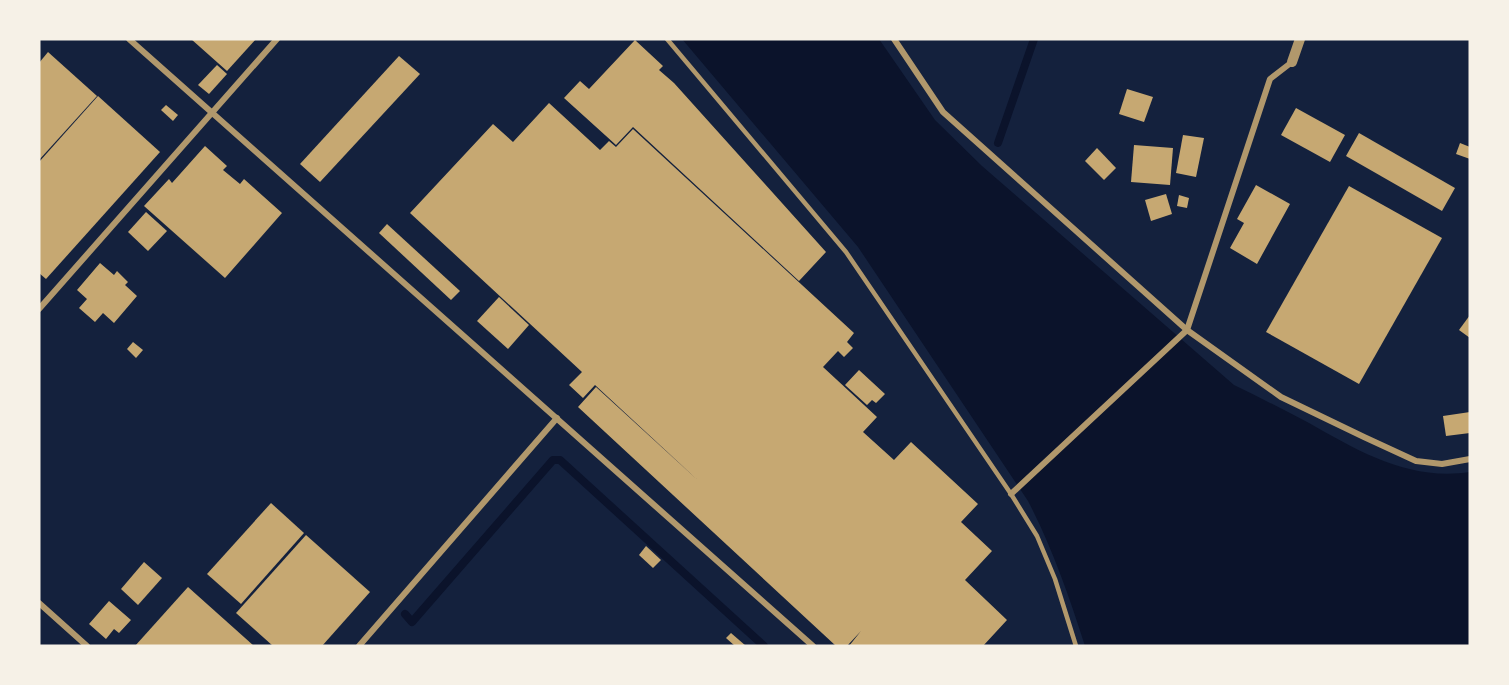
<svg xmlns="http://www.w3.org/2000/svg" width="1509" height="685" viewBox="0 0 1509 685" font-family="Montserrat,sans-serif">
<rect width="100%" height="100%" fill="#14213d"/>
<!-- water -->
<path fill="#0b132b" d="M 682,39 L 879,39 L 935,120 L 982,166 L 1234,385 C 1259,397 1284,410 1309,423 C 1360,452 1409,481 1470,472 L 1470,646 L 1085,646 C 1069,596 1052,547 1028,501 L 858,247 Z"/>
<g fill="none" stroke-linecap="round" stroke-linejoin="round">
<!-- stream -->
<g stroke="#0b132b" stroke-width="8">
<path d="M 998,143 L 1034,39"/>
<path d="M 405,614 L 412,622 L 553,460 L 560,460 L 764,646"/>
</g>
</g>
<!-- building -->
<g fill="#c6a872">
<path d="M 191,39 L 256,39 L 227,71 Z"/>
<path d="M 635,40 L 663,66 L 659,70 L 674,83 L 826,252 L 799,281 L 633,127 L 616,145 L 564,98 L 580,81 L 589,89 Z"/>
<path d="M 48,52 L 97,96 L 39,160 L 39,63 Z"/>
<path d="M 399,56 L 420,74 L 320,182 L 300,164 Z"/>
<path d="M 217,65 L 227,74 L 209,94 L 198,85 Z"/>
<path d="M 1127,89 L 1153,97 L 1144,122 L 1119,114 Z"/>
<path d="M 98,96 L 160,152 L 46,279 L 39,273 L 39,162 Z"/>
<path d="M 549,103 L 600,150 L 609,141 L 616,147 L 633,129 L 854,333 L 847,342 L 853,348 L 844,357 L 838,351 L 823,367 L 877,417 L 863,432 L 894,460 L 911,442 L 978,504 L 961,522 L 992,551 L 965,580 L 1007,620 L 983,646 L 849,646 L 861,631 L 847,646 L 836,646 L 578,407 L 596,387 L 702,484 L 595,385 L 583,398 L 569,385 L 582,372 L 410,213 L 493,124 L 513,142 Z"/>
<path d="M 166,105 L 178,115 L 173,121 L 161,110 Z"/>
<path d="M 1296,108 L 1345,135 L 1330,162 L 1281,135 Z"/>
<path d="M 1359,133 L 1455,188 L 1442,211 L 1346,156 Z"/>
<path d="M 1183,135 L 1204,138 L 1196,177 L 1176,173 Z"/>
<path d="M 1460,143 L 1470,147 L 1470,159 L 1456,154 Z"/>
<path d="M 1134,145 L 1173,148 L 1170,185 L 1131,182 Z"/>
<path d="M 205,146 L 227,166 L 223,170 L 240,184 L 244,179 L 282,213 L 225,278 L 144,206 L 169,179 L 172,183 Z"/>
<path d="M 1097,148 L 1116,168 L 1104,180 L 1085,161 Z"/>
<path d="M 1256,185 L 1290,204 L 1257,264 L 1230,248 L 1244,223 L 1237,219 Z"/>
<path d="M 1349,186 L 1442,238 L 1359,384 L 1266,332 Z"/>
<path d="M 1166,194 L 1172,214 L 1151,221 L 1145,200 Z"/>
<path d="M 1179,195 L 1189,198 L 1187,208 L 1177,206 Z"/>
<path d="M 146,212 L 167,231 L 148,251 L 128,232 Z"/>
<path d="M 387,224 L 460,291 L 451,300 L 379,233 Z"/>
<path d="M 100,263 L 114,275 L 117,271 L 128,282 L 125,285 L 137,296 L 114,323 L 103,313 L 95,322 L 79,308 L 87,299 L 77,290 Z"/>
<path d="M 499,297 L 529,325 L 508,349 L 477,321 Z"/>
<path d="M 1470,315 L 1470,338 L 1459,330 Z"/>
<path d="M 133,342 L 143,350 L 136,358 L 127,349 Z"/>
<path d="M 859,370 L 885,394 L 876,403 L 872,400 L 867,405 L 845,385 Z"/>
<path d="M 1470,412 L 1470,433 L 1446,436 L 1443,416 Z"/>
<path d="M 271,503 L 304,533 L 241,604 L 207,574 Z"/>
<path d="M 306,535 L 370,592 L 322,646 L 273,646 L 236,613 Z"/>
<path d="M 646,546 L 661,560 L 653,568 L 639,555 Z"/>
<path d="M 144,562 L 162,578 L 138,605 L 121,589 Z"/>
<path d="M 188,587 L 254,646 L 135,646 Z"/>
<path d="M 109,601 L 131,620 L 119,633 L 114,629 L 106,639 L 89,624 Z"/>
<path d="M 731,633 L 746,646 L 735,646 L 726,638 Z"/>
</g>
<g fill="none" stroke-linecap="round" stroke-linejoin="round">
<!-- service -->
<path stroke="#b1986c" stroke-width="4.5" d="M 667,39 L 846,252 L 1011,494 L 1037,536 L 1055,579 L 1076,646"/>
<!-- minor -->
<g stroke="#b1986c" stroke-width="6">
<path d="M 129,39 L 813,646"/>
<path d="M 894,39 L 943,112 L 1187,330 L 1281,397 L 1364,437 L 1416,461 L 1442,464 L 1470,459"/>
<path d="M 39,309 L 277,39"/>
<path d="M 1011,494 L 1187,330 L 1270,79 L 1292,62"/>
<path d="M 39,603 L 87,646"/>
<path d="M 359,646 L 557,418"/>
</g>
<!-- tertiary -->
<path stroke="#b1986c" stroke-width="10" d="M 1292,62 L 1300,39"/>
</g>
<!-- border -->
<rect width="1509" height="685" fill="none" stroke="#f6f1e7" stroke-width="81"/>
</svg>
